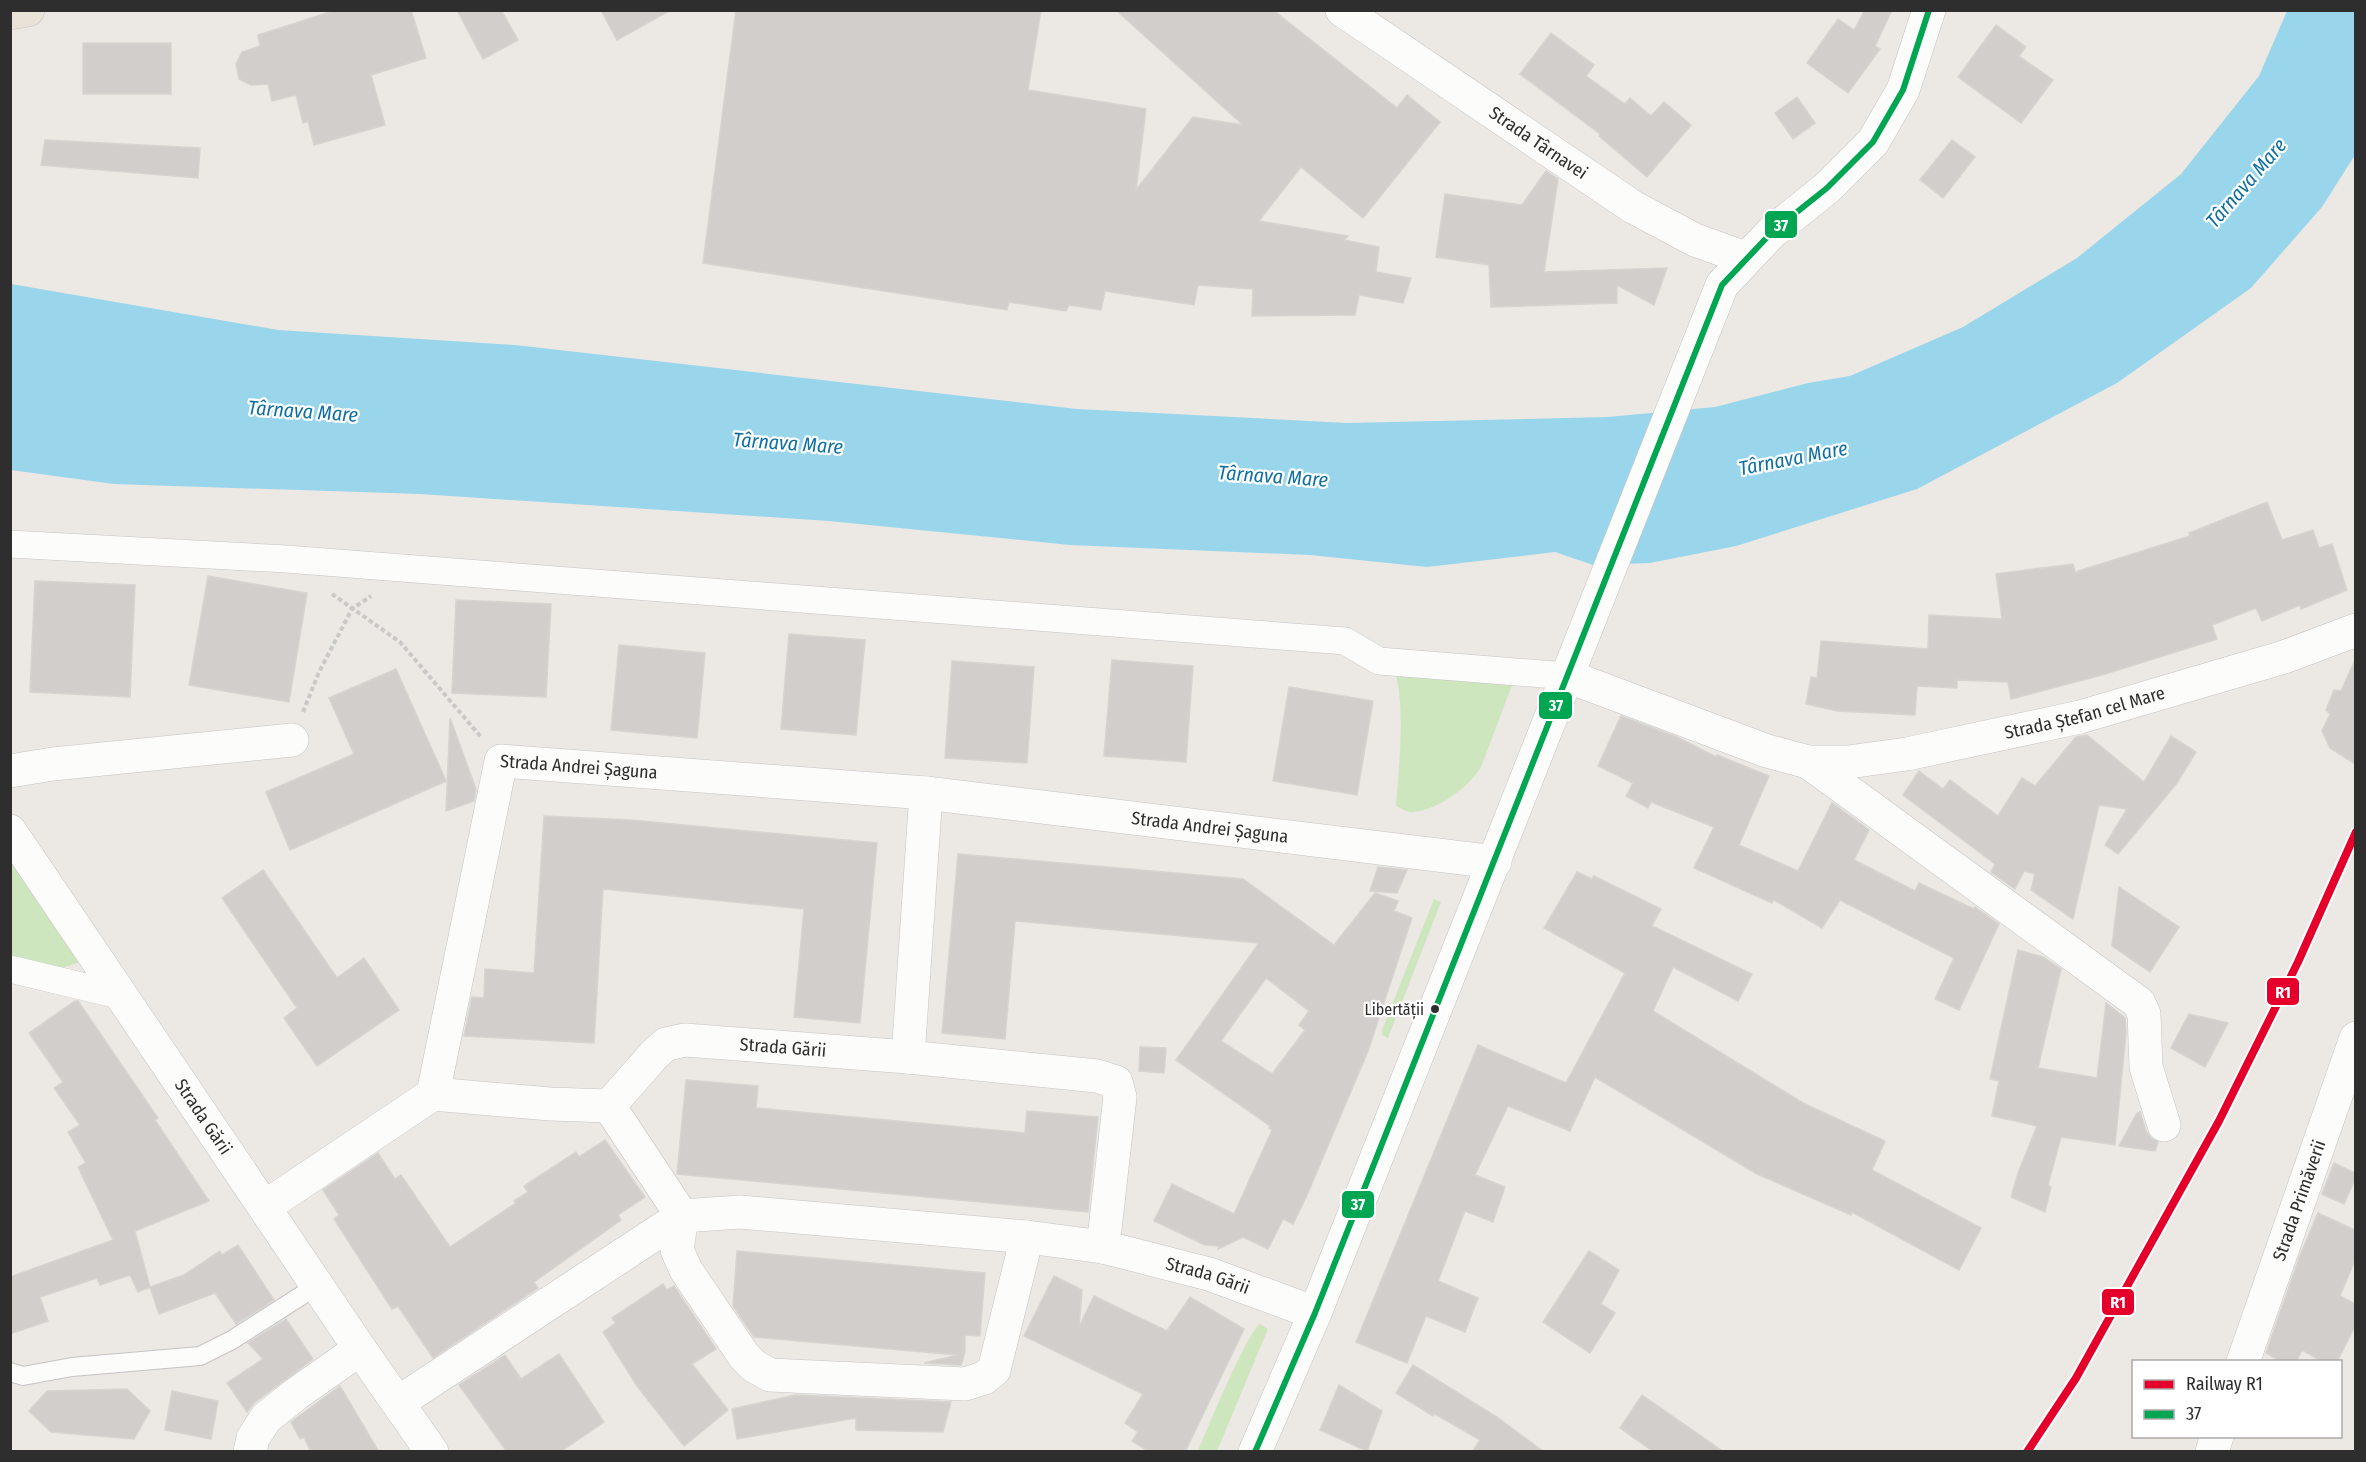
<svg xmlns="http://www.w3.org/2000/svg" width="2366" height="1462" viewBox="0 0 2366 1462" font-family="'Fira Sans Condensed',sans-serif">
<rect width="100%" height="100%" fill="#ece8e4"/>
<!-- green -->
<g fill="#cee6be">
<path d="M 1517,672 L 1481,767 C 1468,788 1439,809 1414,812 C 1407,813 1402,809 1396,806 C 1399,768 1405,711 1396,675 Z"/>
<path d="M 10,831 L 96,957 L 11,984 L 10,984 Z"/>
<path d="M 1434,899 L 1441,902 L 1388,1038 L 1382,1035 L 1382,1030 Z"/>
<path d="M 1260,1324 L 1268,1329 L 1217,1451 L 1198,1451 C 1207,1430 1246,1334 1260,1324 Z"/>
</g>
<!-- water -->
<path fill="#99d6ec" d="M 2287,11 L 2355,11 L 2355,155 L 2322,207 L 2251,288 L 2117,383 L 1917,489 L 1736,546 L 1650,563 L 1593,565 L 1555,552 L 1427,567 L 1310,555 L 1070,545 L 829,521 L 420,494 L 114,484 L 11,470 L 11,284 L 278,330 L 515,345 L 1077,409 L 1347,423 L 1608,417 L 1715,407 L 1808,383 L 1850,376 L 1963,327 L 2077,258 L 2181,174 L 2259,76 Z"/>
<!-- building -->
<g fill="#d1cecb" stroke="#d7d4d0" stroke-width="1.5" fill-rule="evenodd">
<path d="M 336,10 L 411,10 L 426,58 L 371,75 L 385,125 L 314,145 L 308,121 L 303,123 L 296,95 L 272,101 L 268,84 L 251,85 L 239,79 L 236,64 L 242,52 L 260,46 L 258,35 Z"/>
<path d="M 457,10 L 501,10 L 518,40 L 483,59 Z"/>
<path d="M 601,10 L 671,10 L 617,40 Z"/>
<path d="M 736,10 L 1041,10 L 1028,90 L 1146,109 L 1136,190 L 1193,117 L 1243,125 L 1116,10 L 1273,10 L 1397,108 L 1407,95 L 1440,122 L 1363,218 L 1301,167 L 1259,221 L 1348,236 L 1344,240 L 1379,247 L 1376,272 L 1411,278 L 1403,303 L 1359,295 L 1355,315 L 1252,316 L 1253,289 L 1198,285 L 1194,305 L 1105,291 L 1101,310 L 1069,305 L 1066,311 L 1009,302 L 1007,310 L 703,263 Z"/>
<path d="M 1865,10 L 1892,10 L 1875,46 L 1880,49 L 1848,93 L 1807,63 L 1838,19 L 1854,30 Z"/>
<path d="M 1996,25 L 2026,47 L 2019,56 L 2053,80 L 2021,123 L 1958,77 Z"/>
<path d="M 1551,33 L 1594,65 L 1586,76 L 1625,104 L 1630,98 L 1651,116 L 1664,102 L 1691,125 L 1647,177 L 1599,136 L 1600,134 L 1520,74 Z"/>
<rect x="83" y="43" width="88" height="51"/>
<path d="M 1797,97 L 1815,123 L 1793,139 L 1775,113 Z"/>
<path d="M 45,140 L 200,148 L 198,178 L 41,165 Z"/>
<path d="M 1952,140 L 1975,157 L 1943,198 L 1920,180 Z"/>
<path d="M 1546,171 L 1558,179 L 1544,272 L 1667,268 L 1654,305 L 1617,285 L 1617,303 L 1491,307 L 1489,265 L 1436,257 L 1445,194 L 1522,205 Z"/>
<path d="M 2267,502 L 2282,540 L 2313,530 L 2319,548 L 2332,544 L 2347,590 L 2301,609 L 2300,605 L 2262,621 L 2256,608 L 2212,625 L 2217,639 L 2102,675 L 2011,699 L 2008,682 L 1957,680 L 1957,688 L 1917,686 L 1915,715 L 1837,711 L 1806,704 L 1811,677 L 1817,678 L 1821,641 L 1928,649 L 1929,615 L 2002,619 L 1996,574 L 2073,564 L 2075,572 L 2190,536 L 2189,533 Z"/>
<path d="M 208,576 L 307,593 L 289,702 L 189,685 Z"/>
<path d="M 35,581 L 135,585 L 130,697 L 30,692 Z"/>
<path d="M 456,600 L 551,604 L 546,697 L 452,693 Z"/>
<path d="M 789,634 L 865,640 L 856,735 L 781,729 Z"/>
<path d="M 619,645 L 705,653 L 697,738 L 611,730 Z"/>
<path d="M 1112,660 L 1193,666 L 1186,762 L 1104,756 Z"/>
<path d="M 2355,660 L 2355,764 L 2330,748 L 2322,731 L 2330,714 L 2326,710 L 2334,690 L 2341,691 Z"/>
<path d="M 952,661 L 1034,667 L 1027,763 L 945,758 Z"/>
<path d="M 396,669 L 446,781 L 290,850 L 266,792 L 354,754 L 329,698 Z"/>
<path d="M 1289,687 L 1373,701 L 1357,795 L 1273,781 Z"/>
<path d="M 1621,716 L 1677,737 L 1716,757 L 1717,755 L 1769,776 L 1739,845 L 1798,871 L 1832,803 L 1869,830 L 1854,860 L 1915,891 L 1919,883 L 1974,909 L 1975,907 L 1999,924 L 1959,1010 L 1935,999 L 1954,958 L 1840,900 L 1822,928 L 1774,900 L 1772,903 L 1694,868 L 1714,827 L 1651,802 L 1648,808 L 1626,796 L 1633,783 L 1598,766 Z"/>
<path d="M 450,718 L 476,789 L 474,801 L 446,811 Z"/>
<path d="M 2087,735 L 2144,782 L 2171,736 L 2196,752 L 2177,783 L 2118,854 L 2105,845 L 2127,809 L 2099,805 L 2073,919 L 2031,890 L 2035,874 L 2024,871 L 2015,889 L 1991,872 L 1995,864 L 1903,795 L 1919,771 L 1943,789 L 1950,780 L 1998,816 L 2022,778 L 2035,786 L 2076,737 Z"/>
<path d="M 544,816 L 631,820 L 877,843 L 860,1023 L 794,1017 L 804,909 L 603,889 L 594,1043 L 464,1036 L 472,997 L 484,998 L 485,969 L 534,973 Z"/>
<path d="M 958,854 L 1243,879 L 1334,945 L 1375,893 L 1398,901 L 1394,911 L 1412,918 L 1368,1051 L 1308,1193 L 1293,1224 L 1283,1219 L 1268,1249 L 1243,1237 L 1218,1249 L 1219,1246 L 1205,1245 L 1154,1221 L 1172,1184 L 1234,1214 L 1272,1130 L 1269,1128 L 1270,1126 L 1176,1060 L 1259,943 L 1015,921 L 1005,1039 L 942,1033 ZM 1266,978 L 1309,1011 L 1299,1025 L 1305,1030 L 1272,1074 L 1221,1041 Z"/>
<path d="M 1378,867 L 1407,870 L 1397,893 L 1370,891 Z"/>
<path d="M 263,870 L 337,978 L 364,958 L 399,1010 L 317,1066 L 284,1018 L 297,1008 L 222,898 Z"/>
<path d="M 1577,872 L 1592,879 L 1594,876 L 1661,909 L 1652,926 L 1752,974 L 1738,1001 L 1673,967 L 1653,1011 L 1803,1103 L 1885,1141 L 1872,1170 L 1981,1228 L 1959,1270 L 1852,1212 L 1851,1215 L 1757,1174 L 1595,1077 L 1570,1131 L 1508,1106 L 1475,1175 L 1505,1187 L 1493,1222 L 1465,1211 L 1438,1281 L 1478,1298 L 1465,1332 L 1426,1316 L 1407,1363 L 1356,1342 L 1478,1045 L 1566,1083 L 1625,973 L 1544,928 Z"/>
<path d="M 2119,887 L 2179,927 L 2150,972 L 2112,946 Z"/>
<path d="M 2018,950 L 2043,957 L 2061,969 L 2038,1068 L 2097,1078 L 2106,1003 L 2125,1018 L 2126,1033 L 2115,1145 L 2061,1137 L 2048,1185 L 2051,1187 L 2045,1212 L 2011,1197 L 2018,1173 L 2037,1126 L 1992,1116 L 1999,1081 L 1990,1079 Z"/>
<path d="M 75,1001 L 78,1001 L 158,1118 L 155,1120 L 209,1201 L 135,1231 L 150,1287 L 184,1275 L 220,1251 L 222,1255 L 238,1245 L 274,1300 L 236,1324 L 215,1293 L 159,1314 L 150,1287 L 138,1292 L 130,1275 L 100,1285 L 97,1278 L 40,1297 L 48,1321 L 10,1334 L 10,1277 L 113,1240 L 78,1167 L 86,1163 L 68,1132 L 80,1125 L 54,1088 L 63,1082 L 29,1033 Z"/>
<path d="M 2189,1014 L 2228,1023 L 2205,1067 L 2171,1048 Z"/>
<path d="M 1140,1047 L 1166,1048 L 1164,1073 L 1139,1071 Z"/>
<path d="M 686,1080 L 758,1086 L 756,1108 L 1025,1133 L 1027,1111 L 1098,1117 L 1088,1212 L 677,1174 Z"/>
<path d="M 2140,1112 L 2146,1131 L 2151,1138 L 2158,1142 L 2155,1151 L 2119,1146 L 2137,1113 Z"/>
<path d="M 605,1140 L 645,1197 L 618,1215 L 621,1220 L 534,1282 L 538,1288 L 433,1358 L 398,1306 L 392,1309 L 334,1219 L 339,1215 L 323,1190 L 378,1153 L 395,1179 L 401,1175 L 450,1247 L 516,1203 L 514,1201 L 528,1192 L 524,1186 L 576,1152 L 579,1157 Z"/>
<path d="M 2334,1163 L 2355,1173 L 2355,1179 L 2344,1204 L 2322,1194 Z"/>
<path d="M 2318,1213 L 2355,1230 L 2355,1260 L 2340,1296 L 2355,1304 L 2355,1326 L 2337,1362 L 2323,1362 L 2302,1350 L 2296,1362 L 2281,1362 L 2266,1353 L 2299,1258 Z"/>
<path d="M 737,1251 L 985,1273 L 980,1336 L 965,1335 L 965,1353 L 961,1365 L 924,1363 L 958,1355 L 754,1337 L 733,1306 Z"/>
<path d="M 1589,1251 L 1619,1270 L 1601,1304 L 1615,1313 L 1590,1353 L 1543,1322 Z"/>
<path d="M 1054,1276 L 1082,1290 L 1079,1327 L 1094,1296 L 1167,1331 L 1190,1297 L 1244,1329 L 1185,1452 L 1150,1452 L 1132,1441 L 1138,1432 L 1125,1423 L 1143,1394 L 1024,1336 Z"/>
<path d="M 663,1284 L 667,1290 L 674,1286 L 716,1349 L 692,1364 L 728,1410 L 684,1446 L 637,1386 L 603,1332 L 616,1323 L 612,1318 Z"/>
<path d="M 286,1319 L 313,1359 L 254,1403 L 247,1412 L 227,1383 L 263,1359 L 248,1343 Z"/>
<path d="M 559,1354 L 604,1422 L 560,1452 L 507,1452 L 459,1385 L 505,1355 L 521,1379 Z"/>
<path d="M 1413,1365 L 1497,1417 L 1544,1452 L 1472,1452 L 1480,1440 L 1435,1414 L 1433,1416 L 1396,1393 Z"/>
<path d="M 1339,1385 L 1382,1411 L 1367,1451 L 1320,1430 Z"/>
<path d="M 340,1386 L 379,1452 L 311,1452 L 304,1437 L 300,1439 L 291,1422 Z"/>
<path d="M 127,1389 L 150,1411 L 134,1439 L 51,1432 L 29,1411 L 47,1391 Z"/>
<path d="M 172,1391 L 218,1401 L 211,1439 L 165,1430 Z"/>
<path d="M 795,1395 L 951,1402 L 943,1432 L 856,1430 L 856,1418 L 737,1439 L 732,1409 Z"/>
<path d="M 1642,1395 L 1724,1452 L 1654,1452 L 1620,1428 Z"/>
</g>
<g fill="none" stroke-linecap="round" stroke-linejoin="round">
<!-- service casing -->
<g stroke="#c5c4c5" stroke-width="20">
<path id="service" d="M 10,1372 L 23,1376 L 72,1367 L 200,1356 L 232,1340 L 318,1285"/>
</g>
<!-- pedestrian casing -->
<g stroke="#c5c4c5" stroke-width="28">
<g id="pedestrian">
<path d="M 10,544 L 286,559 L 1345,641 L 1379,661 L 1567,676"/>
<path d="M 10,969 L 123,996"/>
</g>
</g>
<!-- minor casing -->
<g stroke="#c5c4c5" stroke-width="34">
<g id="minor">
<path id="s1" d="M 1342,10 L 1633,207 L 1695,240 L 1745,258"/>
<path id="s2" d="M 1567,676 L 1767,751 L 1808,762 L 1848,762 L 1907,754 L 2080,717 L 2284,657 L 2356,630"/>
<path d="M 1808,762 L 2139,1003 L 2144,1014 L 2146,1067 L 2164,1125"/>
<path d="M 10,771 L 53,764 L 292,740"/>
<path d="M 908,1057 L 926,793"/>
<path id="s3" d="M 433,1094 L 501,761 L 926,793 L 1495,862"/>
<path id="s4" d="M 609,1106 L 654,1055 L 666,1044 L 685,1040 L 908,1057 L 1097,1076 L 1116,1082 L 1120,1097 L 1103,1247"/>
<path d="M 609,1106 L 682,1216 L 677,1250 L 686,1270 L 744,1356 L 754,1366 L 770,1375 L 965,1384 L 984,1378 L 994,1370 L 1027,1237"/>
<path d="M 266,1206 L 433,1094 L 550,1104 L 609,1106"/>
<path id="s5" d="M 2243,1362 L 2356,1038"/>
<path id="s6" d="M 399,1402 L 682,1216 L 740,1212 L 1027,1237 L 1103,1247 L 1209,1274 L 1315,1313"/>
<path d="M 250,1452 L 253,1438 L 266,1418 L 296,1394 L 360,1349"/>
<path d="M 2212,1452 L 2217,1436"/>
</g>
</g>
<!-- tertiary casing -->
<g stroke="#c5c4c5" stroke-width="34">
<g id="tertiary">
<path id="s7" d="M 10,831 L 360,1349 L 432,1452"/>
<path d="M 1255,1452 L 1315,1313 L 1722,285 L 1772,232 L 1827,188 L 1873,142 L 1903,90 L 1929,10"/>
</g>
</g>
<!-- trunk casing -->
<g stroke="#c6c5c4" stroke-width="34">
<path id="trunk" d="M 10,13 L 28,10"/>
</g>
<!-- path -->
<g stroke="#c9c9c8" stroke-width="4" stroke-dasharray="4.5 3" stroke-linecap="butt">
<path d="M 332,594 L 400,642 L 481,737"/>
<path d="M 303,712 L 319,672 L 352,609 L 371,596"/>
</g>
<!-- service -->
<use href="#service" stroke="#fcfcfb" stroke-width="18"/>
<!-- pedestrian -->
<use href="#pedestrian" stroke="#fcfcfb" stroke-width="27"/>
<!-- minor -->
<use href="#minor" stroke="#fcfcfb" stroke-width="33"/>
<!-- tertiary -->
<use href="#tertiary" stroke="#fcfcfb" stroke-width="33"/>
<!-- trunk -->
<use href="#trunk" stroke="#e9e2d6" stroke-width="33"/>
<!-- bus-1 casing -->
<g stroke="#fff" stroke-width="10">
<path id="bus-1" d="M 1255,1452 L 1315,1313 L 1722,285 L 1772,232 L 1827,188 L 1873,142 L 1903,90 L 1929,10"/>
</g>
<!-- bus-1 -->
<use href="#bus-1" stroke="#00a651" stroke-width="6"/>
<!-- rail-1 casing -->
<g stroke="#fff" stroke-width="12">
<path id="rail-1" d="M 2027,1452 L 2076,1378 L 2219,1121 L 2298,962 L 2356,832"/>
</g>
<!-- rail-1 -->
<use href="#rail-1" stroke="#e4002b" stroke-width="8"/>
</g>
<!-- markers -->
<circle fill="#2e2e2e" stroke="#fff" stroke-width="2" cx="1435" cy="1009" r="5"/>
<g text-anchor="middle" stroke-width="4.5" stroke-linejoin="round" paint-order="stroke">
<!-- bus labels -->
<g font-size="16" fill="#2e2e2e" stroke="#fff" text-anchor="end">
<text x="1424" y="1015">Libertății</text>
</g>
<!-- street labels -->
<g font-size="18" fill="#2e2e2e" stroke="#fff">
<text dy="6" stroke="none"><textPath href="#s1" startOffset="237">Strada Târnavei</textPath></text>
<text dy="6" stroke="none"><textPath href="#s2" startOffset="538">Strada Ștefan cel Mare</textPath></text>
<text dy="6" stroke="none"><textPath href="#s3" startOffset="418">Strada Andrei Șaguna</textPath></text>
<text dy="6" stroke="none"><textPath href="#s3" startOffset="1052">Strada Andrei Șaguna</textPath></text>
<text dy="6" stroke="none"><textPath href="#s4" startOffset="202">Strada Gării</textPath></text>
<text dy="6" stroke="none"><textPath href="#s7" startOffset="345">Strada Gării</textPath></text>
<text dy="6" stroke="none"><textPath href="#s5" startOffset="171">Strada Primăverii</textPath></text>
<text dy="6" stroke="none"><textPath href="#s6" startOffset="870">Strada Gării</textPath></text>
</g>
<!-- water labels -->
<g font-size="20" font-style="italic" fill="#0d6fa3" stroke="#fff">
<text transform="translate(2246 183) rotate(-49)" y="7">Târnava Mare</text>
<text transform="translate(303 411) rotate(4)" y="7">Târnava Mare</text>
<text transform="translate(788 443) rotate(4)" y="7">Târnava Mare</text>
<text transform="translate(1793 458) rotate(-11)" y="7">Târnava Mare</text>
<text transform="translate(1273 476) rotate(4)" y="7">Târnava Mare</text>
</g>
</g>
<g stroke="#fff" stroke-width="2">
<rect x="1764" y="210" width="34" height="29" rx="6" fill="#00a651"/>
<rect x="1538" y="691" width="35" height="29" rx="6" fill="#00a651"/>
<rect x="2266" y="977" width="34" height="29" rx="6" fill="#e4002b"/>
<rect x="1341" y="1190" width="34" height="29" rx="6" fill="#00a651"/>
<rect x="2101" y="1288" width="34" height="28" rx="6" fill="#e4002b"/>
</g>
<g font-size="16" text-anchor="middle" font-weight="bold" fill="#fff">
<text x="1781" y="231">37</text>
<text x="1556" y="711">37</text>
<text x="2283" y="998">R1</text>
<text x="1358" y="1210">37</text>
<text x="2118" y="1308">R1</text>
</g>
<!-- border -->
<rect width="2366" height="1462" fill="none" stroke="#2e2e2e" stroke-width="24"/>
<!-- legend -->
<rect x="2132" y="1360" width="210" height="78" fill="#ffffff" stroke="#ababab" stroke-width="1.5"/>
<rect x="2144" y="1380" width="30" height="9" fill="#e4002b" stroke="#ababab" stroke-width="1.5"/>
<text x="2186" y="1390" font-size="18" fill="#2e2e2e">Railway R1</text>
<rect x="2144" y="1410" width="30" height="9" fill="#00a651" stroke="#ababab" stroke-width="1.5"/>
<text x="2186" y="1420" font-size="18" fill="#2e2e2e">37</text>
</svg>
